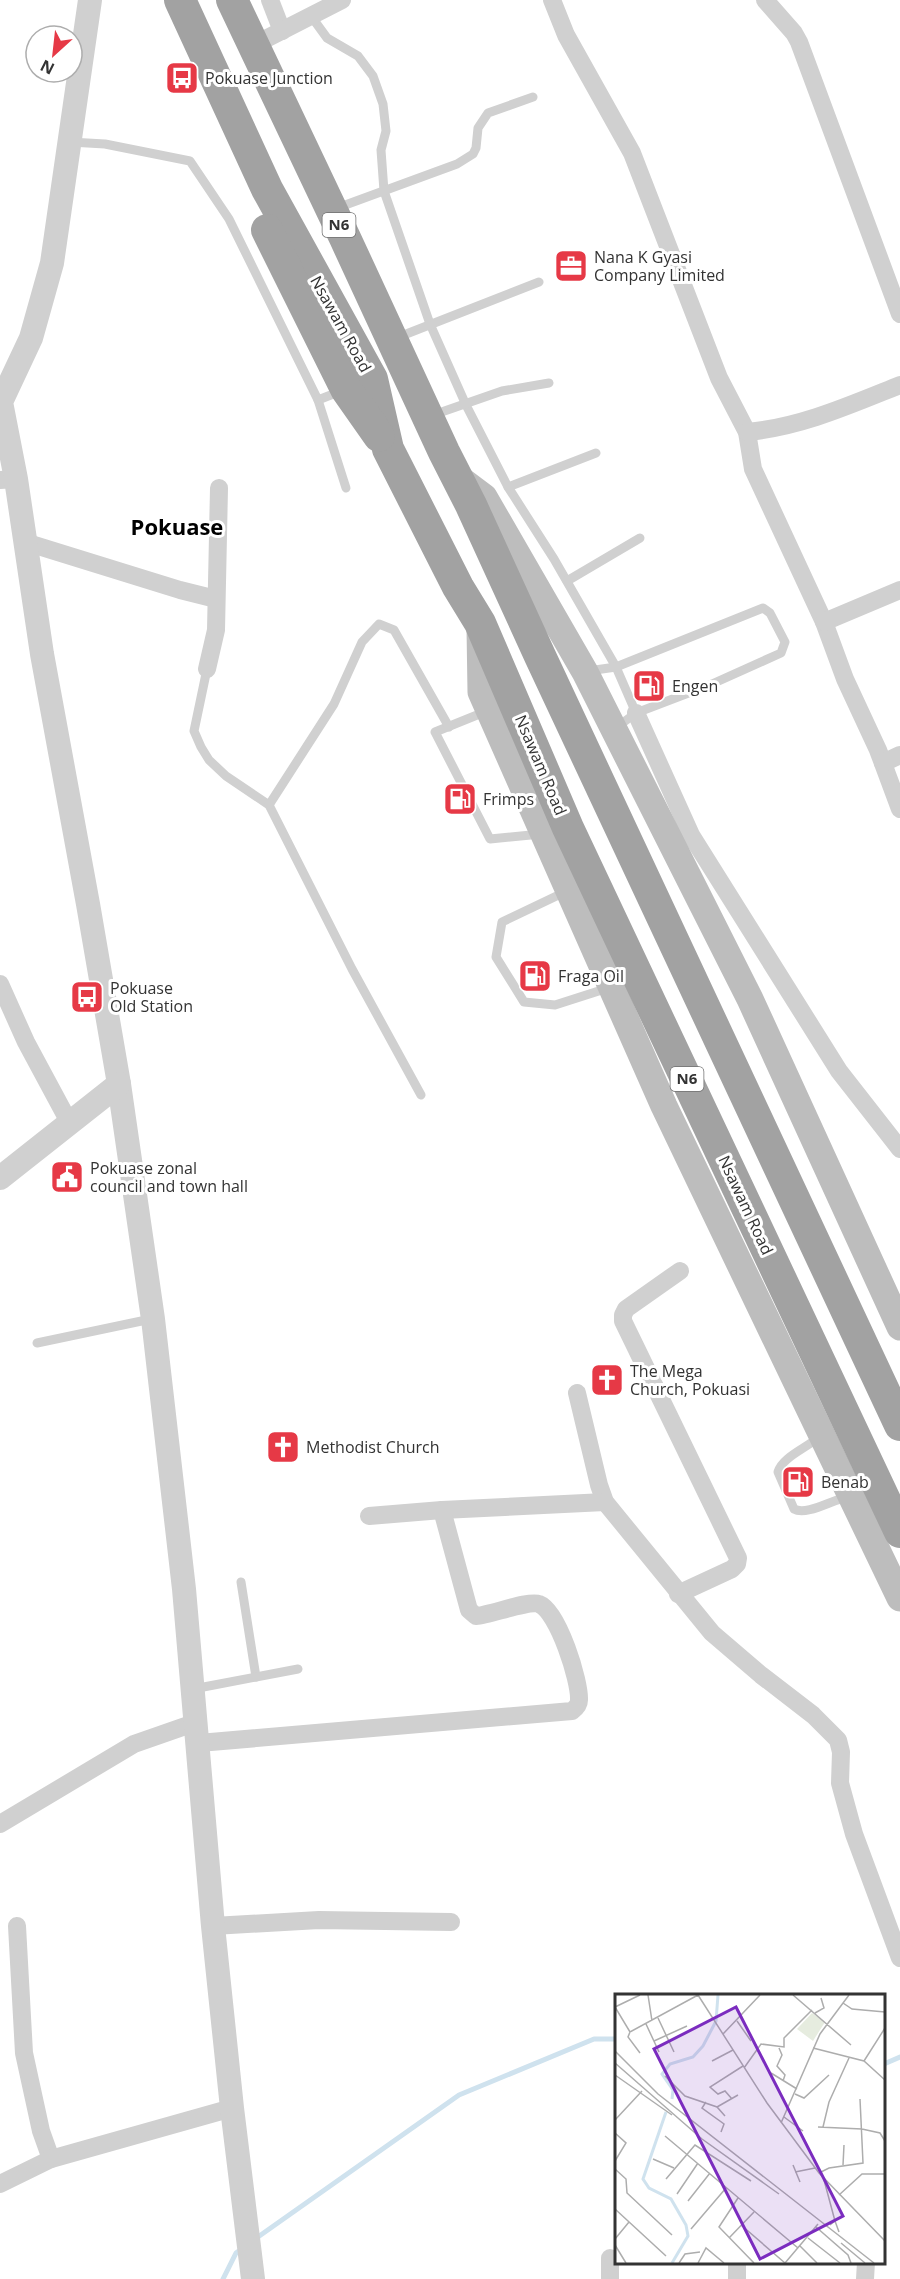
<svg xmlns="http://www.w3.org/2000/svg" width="900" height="2279" viewBox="0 0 900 2279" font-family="'Open Sans',sans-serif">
<rect width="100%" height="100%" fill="#fff"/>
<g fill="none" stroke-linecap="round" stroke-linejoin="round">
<!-- stream -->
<g stroke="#cfe2ee" stroke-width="5">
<path d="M 884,2064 L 900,2057"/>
<path d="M 255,2239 L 459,2095 L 594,2039 L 616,2039"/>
<path d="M 223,2279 L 236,2253 L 243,2248"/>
</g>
<!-- service -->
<g stroke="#d0d0d0" stroke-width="9">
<path d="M 311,16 L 327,38 L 358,56 L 373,76 L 383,104 L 386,131 L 381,150 L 384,191 L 430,324 L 466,405 L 508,487 L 554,559 L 616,667 L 636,713"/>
<path d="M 70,142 L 105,144 L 190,161 L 229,219 L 318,400 L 341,391"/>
<path d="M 337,208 L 457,164 L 473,154 L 476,148 L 478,128 L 488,113 L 533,97"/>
<path d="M 396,338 L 539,282"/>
<path d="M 318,400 L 346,488"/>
<path d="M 433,415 L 502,391 L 549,383"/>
<path d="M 508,487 L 596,453"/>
<path d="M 567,581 L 640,538"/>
<path d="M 207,669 L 194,731 L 201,747 L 209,760 L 226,776 L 269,805 L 352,969 L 421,1095"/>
<path d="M 588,671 L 616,667 L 763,608 L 770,613 L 785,642 L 781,653 L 712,684 L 636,713 L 617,727"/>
<path d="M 487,711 L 435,732 L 490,839 L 541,834"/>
<path d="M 269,805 L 334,704 L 362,642 L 379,624 L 394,630 L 449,727"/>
<path d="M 567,891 L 502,922 L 496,957 L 524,1002 L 555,1005 L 608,988"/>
<path d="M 37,1343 L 151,1319"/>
<path d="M 820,1436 C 807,1448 782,1457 778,1472 L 794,1509 C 806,1516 832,1500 847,1497"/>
<path d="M 241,1582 L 256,1677"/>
<path d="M 193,1689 L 298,1669"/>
</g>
<!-- minor -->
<g stroke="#d0d0d0" stroke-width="18">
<path d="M 270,0 L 282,31"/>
<path d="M 552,0 L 566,35 L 632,153 L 719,378 L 747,432 L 753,469 L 824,622 L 845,679 L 878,750 L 900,809"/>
<path d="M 765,0 L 794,33 L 799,42 L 900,314"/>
<path d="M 252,46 L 342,0"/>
<path d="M 747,432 C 801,427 850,405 900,385"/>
<path d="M 0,480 L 16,479"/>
<path d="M 25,542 L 180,590 L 216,599"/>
<path d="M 824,622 L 900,590"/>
<path d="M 207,669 L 216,630 L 219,488"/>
<path d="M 636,713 L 691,835 L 839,1071 L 900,1149"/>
<path d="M 883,763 L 900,755"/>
<path d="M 0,984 L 26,1042 L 69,1122"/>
<path d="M 577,1393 L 599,1485 L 605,1502 L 712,1633 L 761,1675 L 813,1715 L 838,1740 L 841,1752 L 840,1783 L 854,1834 L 900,1958"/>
<path d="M 369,1516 L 442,1510 L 605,1502"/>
<path d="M 678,1594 L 732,1569 L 737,1564 L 738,1558 L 623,1321 L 623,1315 L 626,1309 L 680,1271"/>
<path d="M 199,1743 L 572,1711 C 576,1708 579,1705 579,1700 C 580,1681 558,1611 539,1604 C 529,1600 490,1615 476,1616 L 469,1610 L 442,1510"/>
<path d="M 0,1824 L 134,1744 L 197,1722"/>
<path d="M 17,1926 L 24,2053 L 41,2131 L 51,2159"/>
<path d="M 213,1926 L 319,1920 L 451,1922"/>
<path d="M 0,2184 L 51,2159 L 232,2108"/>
<path d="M 610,2279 L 610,2258"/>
<path d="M 737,2279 L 737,2262"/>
<path d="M 865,2279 L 866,2262"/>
</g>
<!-- tertiary -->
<g stroke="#d0d0d0" stroke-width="24">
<path d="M 90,0 L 52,263 L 31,338 L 1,402 L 16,479 L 42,654 L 88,904 L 119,1084 L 153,1319 L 184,1589 L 213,1926 L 232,2108 L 253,2279"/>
<path d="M 0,1178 L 119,1084"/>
</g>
<!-- secondary -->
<g stroke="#bdbdbd" stroke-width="27">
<path d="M 460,479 L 484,497 L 585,672 L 750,999 L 900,1327"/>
<path d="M 480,628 L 481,692 L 664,1106 L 900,1598"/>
</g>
<!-- trunk -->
<g stroke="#a2a2a2" stroke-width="32">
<path d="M 180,0 L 267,189 L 372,379 L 388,449 L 458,587 L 480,623 L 568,828 L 900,1532"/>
<path d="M 232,0 L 345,238 L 444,452 L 471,505 L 540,656 L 900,1425"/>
<path d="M 267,230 L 346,389 L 379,436"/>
</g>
</g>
<!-- icons -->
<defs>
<g id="bus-square" transform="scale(1.725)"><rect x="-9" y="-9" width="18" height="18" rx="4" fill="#e63946" stroke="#fff"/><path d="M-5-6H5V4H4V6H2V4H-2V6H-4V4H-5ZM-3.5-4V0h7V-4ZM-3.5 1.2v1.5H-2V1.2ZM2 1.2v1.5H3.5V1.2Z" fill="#fff"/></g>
<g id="office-square" transform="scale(1.725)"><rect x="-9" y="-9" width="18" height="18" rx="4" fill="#e63946" stroke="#fff"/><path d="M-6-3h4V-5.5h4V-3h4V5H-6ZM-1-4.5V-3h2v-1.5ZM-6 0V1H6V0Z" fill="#fff"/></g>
<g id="fuel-square" transform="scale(1.725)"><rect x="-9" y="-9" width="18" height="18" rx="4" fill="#e63946" stroke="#fff"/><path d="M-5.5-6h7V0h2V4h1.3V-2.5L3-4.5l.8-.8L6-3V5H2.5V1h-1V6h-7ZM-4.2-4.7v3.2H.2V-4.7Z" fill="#fff"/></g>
<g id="civic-square" transform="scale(1.725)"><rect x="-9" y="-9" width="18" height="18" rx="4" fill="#e63946" stroke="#fff"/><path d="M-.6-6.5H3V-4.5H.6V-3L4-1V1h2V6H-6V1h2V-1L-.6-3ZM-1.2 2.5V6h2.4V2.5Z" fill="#fff"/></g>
<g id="church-square" transform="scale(1.725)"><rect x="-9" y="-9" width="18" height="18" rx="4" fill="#e63946" stroke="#fff"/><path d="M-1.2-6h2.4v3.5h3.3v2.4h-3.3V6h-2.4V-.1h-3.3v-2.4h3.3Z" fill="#fff"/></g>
</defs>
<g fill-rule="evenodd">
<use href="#bus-square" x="182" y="78"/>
<use href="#office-square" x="571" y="266"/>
<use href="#fuel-square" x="649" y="686"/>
<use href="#fuel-square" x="460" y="799"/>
<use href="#fuel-square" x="535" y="976"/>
<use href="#bus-square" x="87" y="997"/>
<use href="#civic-square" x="67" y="1177"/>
<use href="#church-square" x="607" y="1380"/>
<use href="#church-square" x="283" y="1447"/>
<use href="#fuel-square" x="798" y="1482"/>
</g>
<g text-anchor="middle" stroke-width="6" stroke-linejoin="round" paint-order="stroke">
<!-- shield labels -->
<g fill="#fff" stroke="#707070" stroke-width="1.5">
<rect x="322.5" y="213" width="33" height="24" rx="4.5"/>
<rect x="670.5" y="1067" width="33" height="24" rx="4.5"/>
</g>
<g font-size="15" font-weight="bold" fill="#333">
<text x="339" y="230">N6</text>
<text x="687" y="1084">N6</text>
</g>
<!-- poi labels -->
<g font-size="16" fill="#333" stroke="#fff" text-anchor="start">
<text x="205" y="84">Pokuase Junction</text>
<text x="594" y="263">Nana K Gyasi<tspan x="594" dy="18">Company Limited</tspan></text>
<text x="672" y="692">Engen</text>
<text x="483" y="805">Frimps</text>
<text x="558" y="982">Fraga Oil</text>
<text x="110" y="994">Pokuase<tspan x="110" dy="18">Old Station</tspan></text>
<text x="90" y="1174">Pokuase zonal<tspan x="90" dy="18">council and town hall</tspan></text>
<text x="630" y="1377">The Mega<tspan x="630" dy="18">Church, Pokuasi</tspan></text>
<text x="306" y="1453">Methodist Church</text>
<text x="821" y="1488">Benab</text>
</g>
<!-- street labels -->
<g font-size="16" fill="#333" stroke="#fff">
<text transform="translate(341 324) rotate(61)" y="6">Nsawam Road</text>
<text transform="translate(541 765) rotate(67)" y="6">Nsawam Road</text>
<text transform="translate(746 1205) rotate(65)" y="6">Nsawam Road</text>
</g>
<!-- district labels -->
<g font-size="22" font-weight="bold" fill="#000" stroke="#fff">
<text x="177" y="535">Pokuase</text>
</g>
</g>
<!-- overview -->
<g transform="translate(615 1994)">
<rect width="270" height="270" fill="#fff"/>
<path d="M 197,19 L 210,28 L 198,47 L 182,35 Z" fill="#e6ecdf"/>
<path fill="none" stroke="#cfe2ee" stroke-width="3" d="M 57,105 L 58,96 L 47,80 L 55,70 L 78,63 L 88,52 L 101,27 L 103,1M 51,118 L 28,185 L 34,194 L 56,205 L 71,231 L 73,242 L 57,269"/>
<path fill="none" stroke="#adadad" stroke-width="1.5" d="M 33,1 L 37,27M 83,1 L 152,109 L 204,179 L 270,247M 178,1 L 236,51M 228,9 L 237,15 L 270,18M 0,13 L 15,38 L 83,1M 0,13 L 25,1M 200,19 L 209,14 L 206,4M 43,24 L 59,58M 122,27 L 136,47M 31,30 L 44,58M 15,38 L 13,43 L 25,59M 108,40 L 145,1M 39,47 L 72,32M 164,54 L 167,61 L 162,72 L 170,81 L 168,87M 198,54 L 249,67 L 270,86M 0,57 L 43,100 L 259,269M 97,67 L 118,56M 249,67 L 270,34M 0,69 L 87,145 L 164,200M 129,74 L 146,50 L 169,53 L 169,44 L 197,16M 156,79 L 182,95M 0,81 L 57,121M 50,82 L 70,102 L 102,113 L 110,122M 180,100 L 189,104 L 214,81M 117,105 L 110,97 L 103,100 L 95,93 L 128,72M 91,108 L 87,114 L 109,130 L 106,138M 102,113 L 123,101M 169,123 L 188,137M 0,126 L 27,97M 166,129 L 205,40 L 234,1M 203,133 L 247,135 L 265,139 L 270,147M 208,133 L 214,108 L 234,64M 0,139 L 11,149 L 0,167M 50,142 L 183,254M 38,165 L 59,174M 178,171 L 185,188M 228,171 L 229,151M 0,175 L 11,185 L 12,199 L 57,241M 180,178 L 200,174M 204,179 L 214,174 L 248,169 L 245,105M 51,185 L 80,151 L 136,187M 209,186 L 220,227M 62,200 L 83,169M 224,201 L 247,180 L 270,180M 123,204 L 104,233 L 139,269M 73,207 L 95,179M 0,215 L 51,262M 126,231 L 170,269M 215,231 L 220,227 L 224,238M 201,233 L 233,261 L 236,269M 76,235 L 111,194M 114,244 L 139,218M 193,244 L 225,269M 0,245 L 14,228M 226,249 L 250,269M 0,251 L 11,269M 185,252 L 202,269M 64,269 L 70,260 L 85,258M 83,269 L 91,254 L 109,269M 170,269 L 203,230"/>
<path fill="#7b2cbf" fill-opacity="0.15" stroke="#7b2cbf" stroke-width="3" d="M 121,13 L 228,222 L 145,265 L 39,55 Z"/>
<rect width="270" height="270" fill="none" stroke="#333" stroke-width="3"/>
</g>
<!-- north arrow -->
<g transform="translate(54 54) rotate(207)"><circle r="28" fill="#ffffff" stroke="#adadad" stroke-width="1.5"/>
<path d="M0-4.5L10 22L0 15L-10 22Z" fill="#e63946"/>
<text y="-9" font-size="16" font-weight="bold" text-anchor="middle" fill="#333333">N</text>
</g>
</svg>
